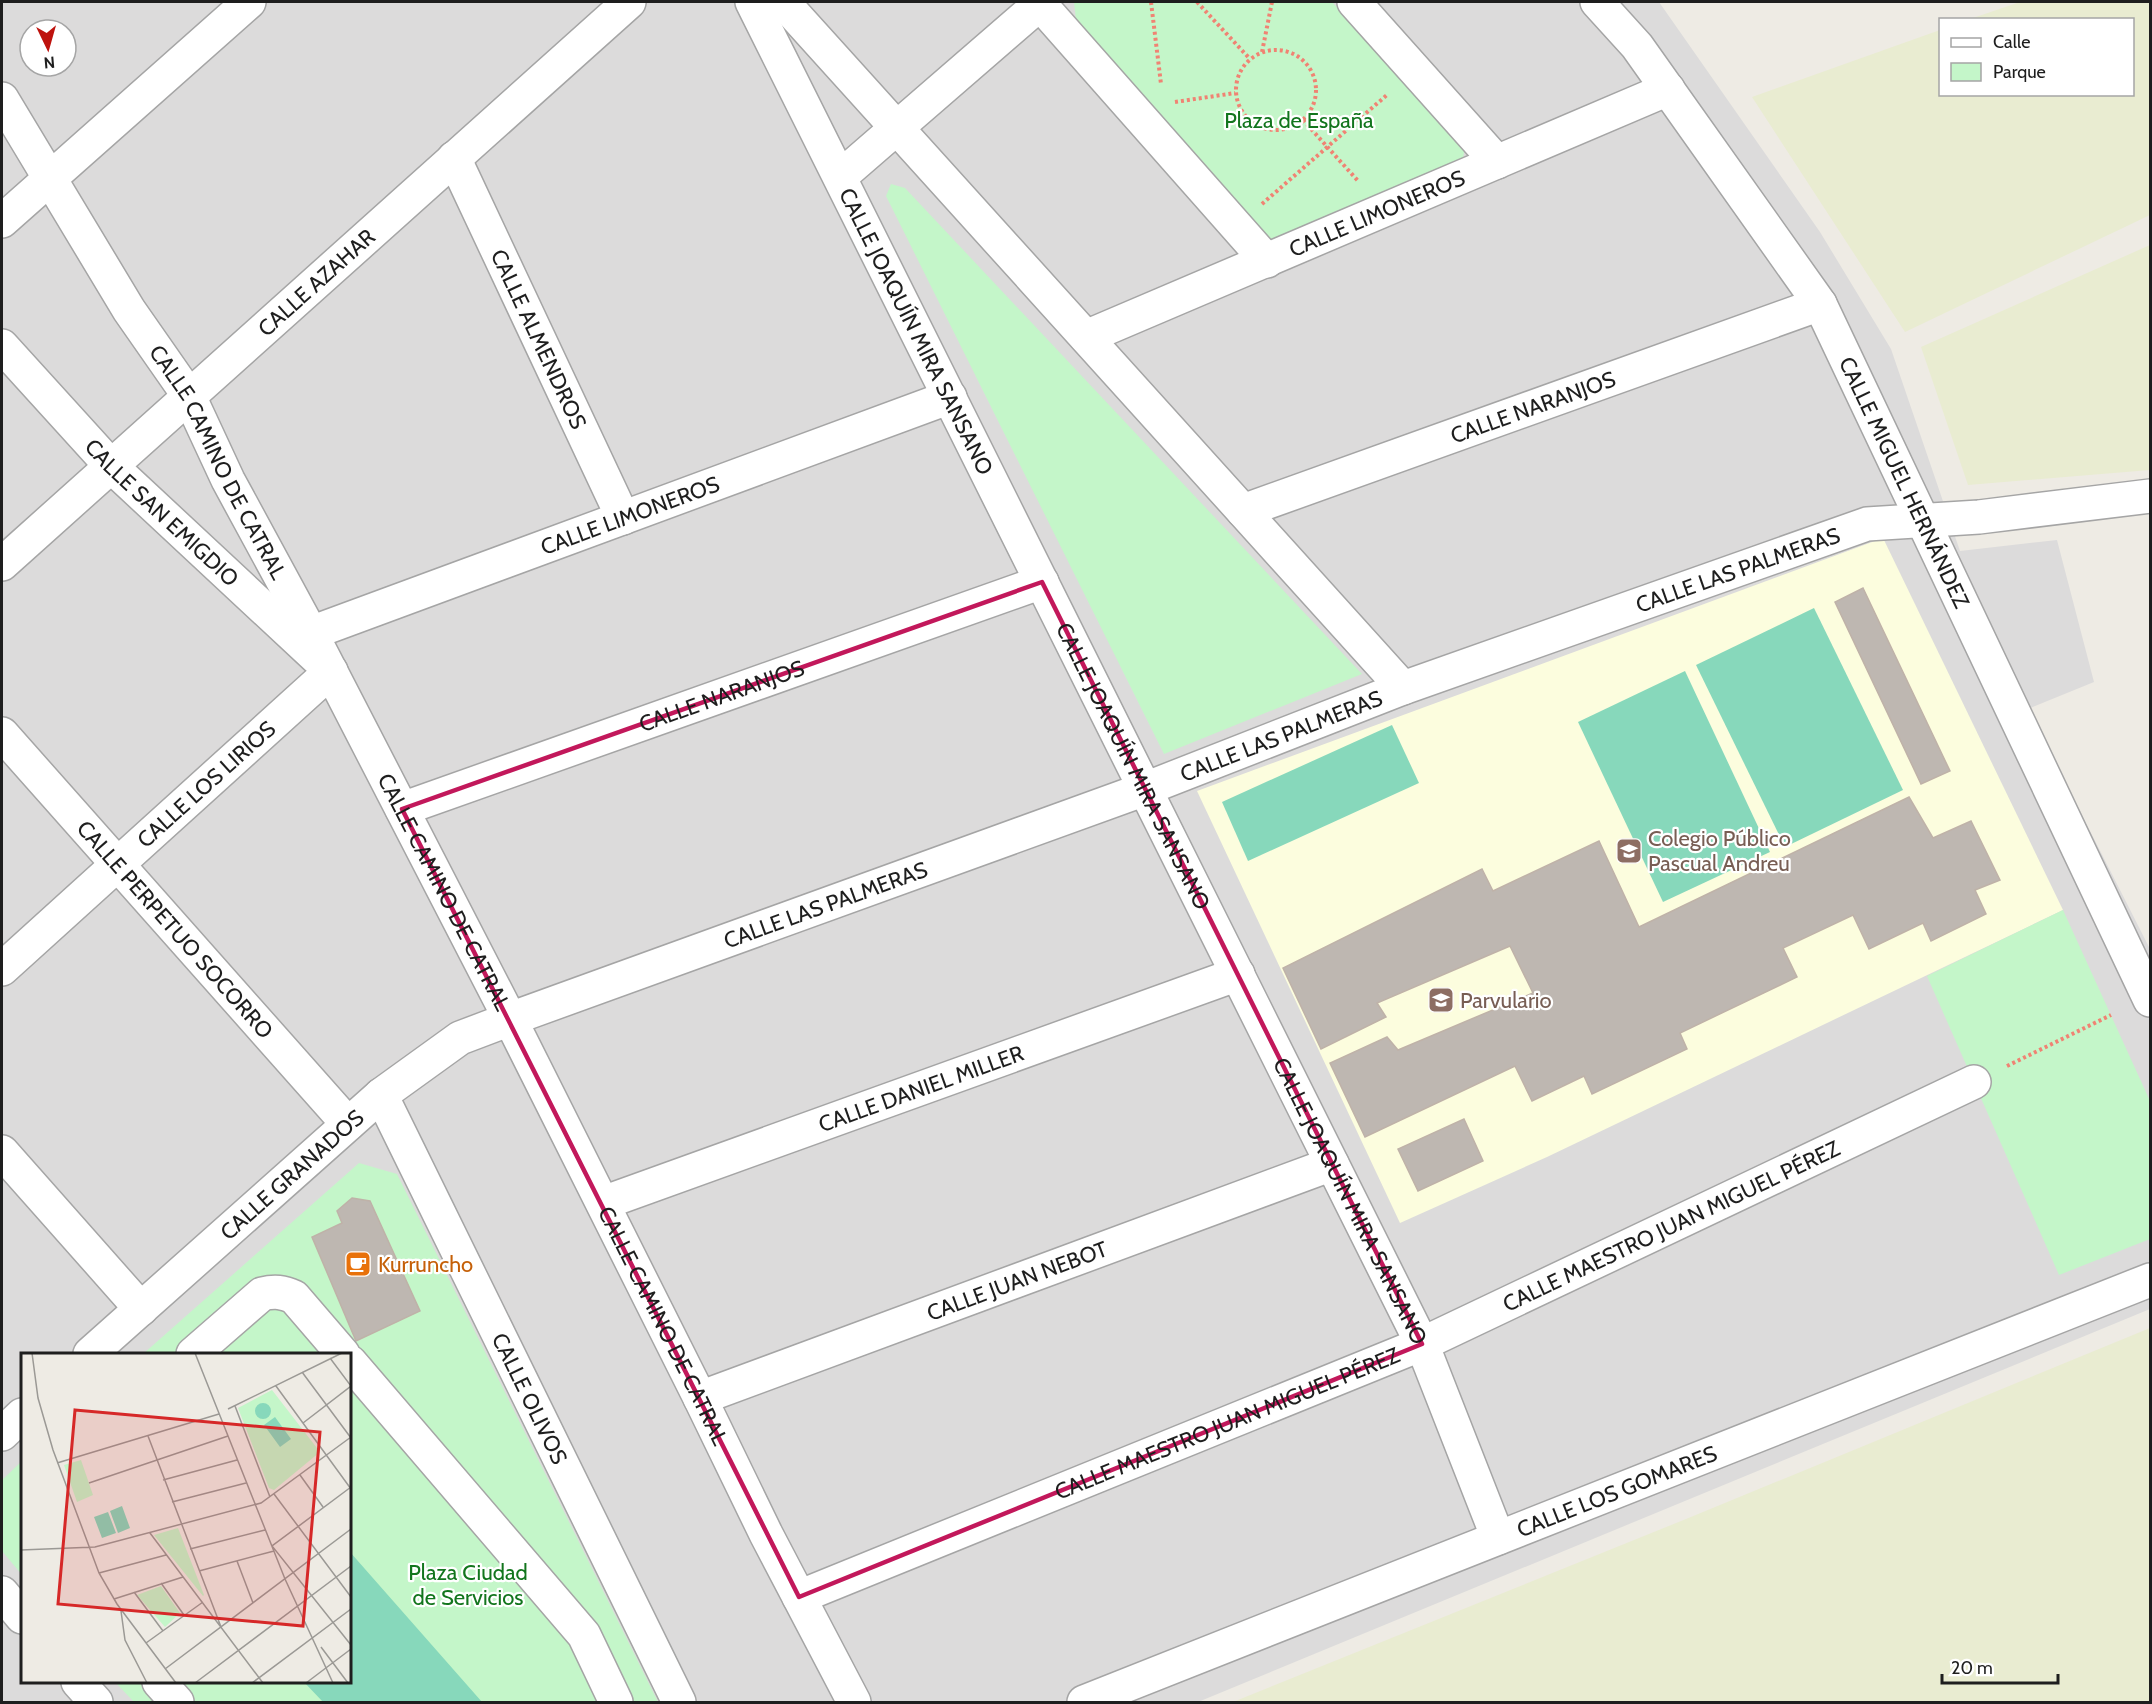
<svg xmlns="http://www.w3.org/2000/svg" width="2152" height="1704" viewBox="0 0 2152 1704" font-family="Cabin,sans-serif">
<rect width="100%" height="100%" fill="#eeebe4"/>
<!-- residential -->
<path fill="#dcdbdb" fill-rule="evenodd" d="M 2,2 L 1659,2 L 1820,232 L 1891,349 L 1960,551 L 2057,540 L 2094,682 L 2028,709 L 2150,949 L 2150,1309 L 1198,1702 L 2,1702 ZM 30,30 L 66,30 L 66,66 L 30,66 ZM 22,1354 L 350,1354 L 350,1682 L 22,1682 Z"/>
<!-- education -->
<path fill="#fcfdde" d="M 1883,538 L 2063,910 L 1547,1157 L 1400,1223 L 1197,791 Z"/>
<!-- farmland -->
<g fill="#e9ecd1">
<path d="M 2020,2 L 2150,2 L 2150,215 L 1905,332 L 1752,97 L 1940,30 L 1940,94 L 2132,94 L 2132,20 L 1970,19 Z"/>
<path d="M 2150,245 L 2150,470 L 1968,485 L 1921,347 Z"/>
<path d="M 2150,1328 L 2150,1702 L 1233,1702 L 1686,1519 Z"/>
</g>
<!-- park -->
<g fill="#c4f6c9">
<path d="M 1074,2 L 1332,2 L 1465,146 L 1462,165 L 1286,240 L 1265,239 L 1076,20 Z"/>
<path d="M 891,184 L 905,188 L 1362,674 L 1164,754 L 886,196 Z"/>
<path d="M 2063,910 L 2150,1101 L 2150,1239 L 2059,1275 L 1927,976 Z"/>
<path d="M 359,1163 L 397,1174 L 658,1702 L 134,1702 L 115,1682 L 350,1682 L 350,1354 L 143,1354 Z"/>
<path d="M 22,1461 L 22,1575 L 2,1551 L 2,1480 Z"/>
</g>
<!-- pitch -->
<g fill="#87d8bb">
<path d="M 1814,608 L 1903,790 L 1785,847 L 1696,665 Z"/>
<path d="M 1685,671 L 1770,852 L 1663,902 L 1578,722 Z"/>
<path d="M 1392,725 L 1419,783 L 1248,861 L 1222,802 Z"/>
<path d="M 350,1552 L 482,1702 L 323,1702 L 304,1682 L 350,1682 Z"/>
</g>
<!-- building -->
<g fill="#beb7b1" stroke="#bfb2a8" stroke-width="1.5">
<path d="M 1863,588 L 1950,771 L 1921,784 L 1835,602 Z"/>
<path d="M 1909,797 L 1933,838 L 1971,821 L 2000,880 L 1975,890 L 1986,914 L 1931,941 L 1923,923 L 1869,949 L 1853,915 L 1783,948 L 1797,977 L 1680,1033 L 1687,1049 L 1592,1094 L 1584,1076 L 1532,1101 L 1515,1066 L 1365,1137 L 1330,1063 L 1387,1037 L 1398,1050 L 1533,993 L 1510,946 L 1377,1003 L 1386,1017 L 1321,1049 L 1283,968 L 1482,869 L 1493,891 L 1599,841 L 1639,927 Z"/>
<path d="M 1464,1119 L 1483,1161 L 1418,1191 L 1398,1149 Z"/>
<path d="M 352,1198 L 370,1201 L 420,1311 L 356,1341 L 312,1237 L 342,1223 L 337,1211 Z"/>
</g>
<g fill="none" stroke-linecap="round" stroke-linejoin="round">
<!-- minor casing -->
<g stroke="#a5a5a5" stroke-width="36">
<g id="minor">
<path id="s1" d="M 752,2 L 1422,1344 L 1498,1538"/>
<path d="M 783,2 L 1403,688"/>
<path d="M 1354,2 L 1497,162"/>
<path id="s2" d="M 1597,2 L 1637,46 L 1820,304 L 2150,1000"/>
<path d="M 1040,4 L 1267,261"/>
<path id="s3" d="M 2,99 L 129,310 L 189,396 L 228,480 L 311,633 L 510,1019 L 700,1398 L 766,1534 L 854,1702"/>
<path id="s4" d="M 454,158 L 623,518"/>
<path d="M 840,177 L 1042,2"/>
<path d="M 2,221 L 249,2"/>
<path id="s5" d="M 1086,337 L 1668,89"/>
<path id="s6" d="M 2,346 L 111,466 L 331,671 L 2,969"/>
<path id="s7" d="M 1243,511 L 1820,304"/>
<path id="s8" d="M 2,564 L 629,2"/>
<path id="s9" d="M 311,633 L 950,397"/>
<path id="s10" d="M 2,734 L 348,1124"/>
<path id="s11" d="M 402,809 L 1042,582"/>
<path id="s12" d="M 381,1095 L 679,1702"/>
<path d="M 2,1152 L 141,1309"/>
<path id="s13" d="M 603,1203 L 1238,974"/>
<path id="s14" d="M 90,1354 L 381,1095 L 460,1038 L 510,1019 L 1145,789 L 1403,688 L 1867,524 L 1979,517 L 2150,496"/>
<path d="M 193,1354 L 262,1294 C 275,1291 283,1292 294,1297 L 343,1354"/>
<path d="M 350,1362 L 584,1635 L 616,1702"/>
<path id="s15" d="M 700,1398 L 1332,1164"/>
<path d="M 2,1434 L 22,1415"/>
<path d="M 2,1593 L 22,1617"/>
<path id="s16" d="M 799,1597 L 1422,1344 L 1974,1082"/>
<path d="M 78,1682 L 96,1702"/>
<path d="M 159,1682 L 177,1702"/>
<path id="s17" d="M 1084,1702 L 2150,1280"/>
</g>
</g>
<!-- path -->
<g stroke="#f08373" stroke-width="4" stroke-dasharray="3 3" stroke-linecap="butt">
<path d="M 1151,2 L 1161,84"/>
<path d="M 1197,2 L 1250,59"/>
<circle cx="1276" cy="90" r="40"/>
<path d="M 1262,52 L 1272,2"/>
<path d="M 1175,102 L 1235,93"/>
<path d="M 1303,120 L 1359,182"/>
<path d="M 1262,204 L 1388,94"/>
<path d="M 2007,1066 L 2111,1015"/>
</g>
<!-- minor -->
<use href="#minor" stroke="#fff" stroke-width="33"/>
</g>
<!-- marked area -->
<path fill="none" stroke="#c2185b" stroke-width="4.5" stroke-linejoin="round" d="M 1042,582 L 1422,1344 L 799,1597 L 402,809 Z"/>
<!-- icons -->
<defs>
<g id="school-square" transform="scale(1.35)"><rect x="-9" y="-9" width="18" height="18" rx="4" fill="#8d6e63" stroke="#fff"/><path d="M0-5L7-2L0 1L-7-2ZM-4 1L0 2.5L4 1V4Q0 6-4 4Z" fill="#fff"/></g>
<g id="cafe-square" transform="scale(1.35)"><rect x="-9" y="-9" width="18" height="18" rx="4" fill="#e8710a" stroke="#fff"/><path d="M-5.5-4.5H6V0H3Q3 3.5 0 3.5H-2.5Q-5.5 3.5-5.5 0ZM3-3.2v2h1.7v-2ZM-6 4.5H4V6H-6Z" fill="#fff"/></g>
</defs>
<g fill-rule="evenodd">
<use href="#school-square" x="1629" y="851"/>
<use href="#school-square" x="1441" y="1000"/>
<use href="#cafe-square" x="358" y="1264"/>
</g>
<g text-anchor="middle" stroke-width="4.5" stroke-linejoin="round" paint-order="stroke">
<!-- park labels -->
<g font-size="22" fill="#12751d" stroke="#fff">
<text x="1299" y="128">Plaza de España</text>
<text x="468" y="1580">Plaza Ciudad<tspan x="468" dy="25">de Servicios</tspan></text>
</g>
<!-- street labels -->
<g font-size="22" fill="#1e1e1e" stroke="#fff">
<text dy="8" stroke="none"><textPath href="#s5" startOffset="316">CALLE LIMONEROS</textPath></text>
<text dy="8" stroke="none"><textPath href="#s8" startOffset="422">CALLE AZAHAR</textPath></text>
<text dy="8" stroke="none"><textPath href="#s1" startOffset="368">CALLE JOAQUÍN MIRA SANSANO</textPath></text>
<text dy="8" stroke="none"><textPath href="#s4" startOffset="200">CALLE ALMENDROS</textPath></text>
<text dy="8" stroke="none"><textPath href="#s7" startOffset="308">CALLE NARANJOS</textPath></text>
<text dy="8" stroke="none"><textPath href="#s3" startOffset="423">CALLE CAMINO DE CATRAL</textPath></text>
<text dy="8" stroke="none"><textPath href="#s2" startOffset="573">CALLE MIGUEL HERNÁNDEZ</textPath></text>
<text dy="8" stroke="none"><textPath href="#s6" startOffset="231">CALLE SAN EMIGDIO</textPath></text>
<text dy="8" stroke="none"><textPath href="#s9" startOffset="340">CALLE LIMONEROS</textPath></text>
<text dy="8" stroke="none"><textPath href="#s14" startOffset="1848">CALLE LAS PALMERAS</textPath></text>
<text dy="8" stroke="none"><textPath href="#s11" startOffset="339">CALLE NARANJOS</textPath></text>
<text dy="8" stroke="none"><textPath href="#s14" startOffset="1362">CALLE LAS PALMERAS</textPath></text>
<text dy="8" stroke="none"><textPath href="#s1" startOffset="854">CALLE JOAQUÍN MIRA SANSANO</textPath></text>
<text transform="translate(206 784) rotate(-42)" y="8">CALLE LOS LIRIOS</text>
<text dy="8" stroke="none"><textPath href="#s3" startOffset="909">CALLE CAMINO DE CATRAL</textPath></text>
<text dy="8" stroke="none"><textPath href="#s14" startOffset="876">CALLE LAS PALMERAS</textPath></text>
<text dy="8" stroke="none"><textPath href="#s10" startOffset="261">CALLE PERPETUO SOCORRO</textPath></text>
<text dy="8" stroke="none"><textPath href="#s13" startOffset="338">CALLE DANIEL MILLER</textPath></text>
<text dy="8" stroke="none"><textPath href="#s14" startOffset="270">CALLE GRANADOS</textPath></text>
<text dy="8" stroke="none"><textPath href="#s1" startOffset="1340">CALLE JOAQUÍN MIRA SANSANO</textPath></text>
<text dy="8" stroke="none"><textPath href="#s16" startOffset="948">CALLE MAESTRO JUAN MIGUEL PÉREZ</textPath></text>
<text dy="8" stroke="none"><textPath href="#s15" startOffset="338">CALLE JUAN NEBOT</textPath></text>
<text dy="8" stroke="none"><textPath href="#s3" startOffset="1395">CALLE CAMINO DE CATRAL</textPath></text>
<text dy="8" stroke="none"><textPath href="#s12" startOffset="338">CALLE OLIVOS</textPath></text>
<text dy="8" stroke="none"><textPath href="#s16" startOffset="462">CALLE MAESTRO JUAN MIGUEL PÉREZ</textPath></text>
<text dy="8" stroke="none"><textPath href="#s17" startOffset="573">CALLE LOS GOMARES</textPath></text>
</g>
<!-- education labels -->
<g font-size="22" fill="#785e54" stroke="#fff" text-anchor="start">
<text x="1648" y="846">Colegio Público<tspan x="1648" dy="25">Pascual Andreu</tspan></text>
<text x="1460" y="1008">Parvulario</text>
</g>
<!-- food labels -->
<g font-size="22" fill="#c56008" stroke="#fff" text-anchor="start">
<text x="378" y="1272">Kurruncho</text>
</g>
</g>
<!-- overview -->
<g transform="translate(21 1353)">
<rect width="330" height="330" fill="#eeebe4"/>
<path d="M 251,37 L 299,99 L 253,137 L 248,135 L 217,55 ZM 60,107 L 72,142 L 56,149 L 43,112 ZM 157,175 L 183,242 L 182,243 L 133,182 ZM 140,233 L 159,260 L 144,274 L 116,242 Z" fill="#c4f6c9"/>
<path d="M234 58a8 8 0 1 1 16 0a8 8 0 1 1-16 0ZM 254,64 L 270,86 L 259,94 L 243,72 ZM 101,153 L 109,175 L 97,180 L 89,158 ZM 87,159 L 95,180 L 81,185 L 73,164 Z" fill="#87d8bb"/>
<path fill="none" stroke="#9b9995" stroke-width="1.5" d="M 11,0 L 17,45 L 32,97 L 78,220 L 96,251 L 155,330M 174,0 L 264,226 L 312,330M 281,19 L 330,85M 255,33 L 330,136M 214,53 L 249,144M 207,56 L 321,0M 282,70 L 330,33 L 309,5M 127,83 L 200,274M 36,110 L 198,61M 279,122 L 302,154M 142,127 L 216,107M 68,130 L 207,83M 330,134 L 251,193 L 330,292M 253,141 L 330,244M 151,149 L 225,130M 129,180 L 242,330M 169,196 L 244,177M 0,197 L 74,194 L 240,150 L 330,84M 216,208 L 232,250M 178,218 L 253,198M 78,220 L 145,202M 140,230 L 163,262M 113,239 L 142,278M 93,246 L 162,224M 100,258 L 104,287 L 126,330M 125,290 L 182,249M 300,294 L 327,330M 144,316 L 330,176M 174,330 L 330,213M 231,330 L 330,256M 285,330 L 330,296"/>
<path fill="#d62828" fill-opacity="0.15" stroke="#d62828" stroke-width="3" d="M 54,57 L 299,79 L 282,273 L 37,251 Z"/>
<rect width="330" height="330" fill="none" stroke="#1e1e1e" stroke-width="3"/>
</g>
<!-- border -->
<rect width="2152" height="1704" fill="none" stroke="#1e1e1e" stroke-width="6"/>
<!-- legend -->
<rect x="1939" y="18" width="195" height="78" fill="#ffffff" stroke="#a5a5a5" stroke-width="1.5"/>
<rect x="1951" y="38" width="30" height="9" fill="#ffffff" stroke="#a5a5a5" stroke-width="1.5"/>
<text x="1993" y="48" font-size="18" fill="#1e1e1e">Calle</text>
<rect x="1951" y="63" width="30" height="18" fill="#c4f6c9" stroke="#a5a5a5" stroke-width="1.5"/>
<text x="1993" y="78" font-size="18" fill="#1e1e1e">Parque</text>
<!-- north arrow -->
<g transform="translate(48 48) rotate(175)"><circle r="28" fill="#ffffff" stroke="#a5a5a5" stroke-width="1.5"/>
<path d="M0-4.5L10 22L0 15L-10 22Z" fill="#be120d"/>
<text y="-9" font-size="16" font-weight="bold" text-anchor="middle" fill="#1e1e1e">N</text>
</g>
<!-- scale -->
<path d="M1942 1674v9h116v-9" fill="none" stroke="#1e1e1e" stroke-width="3"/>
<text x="1951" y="1674" font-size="18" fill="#1e1e1e" stroke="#ffffff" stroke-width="4.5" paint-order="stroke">20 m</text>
</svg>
